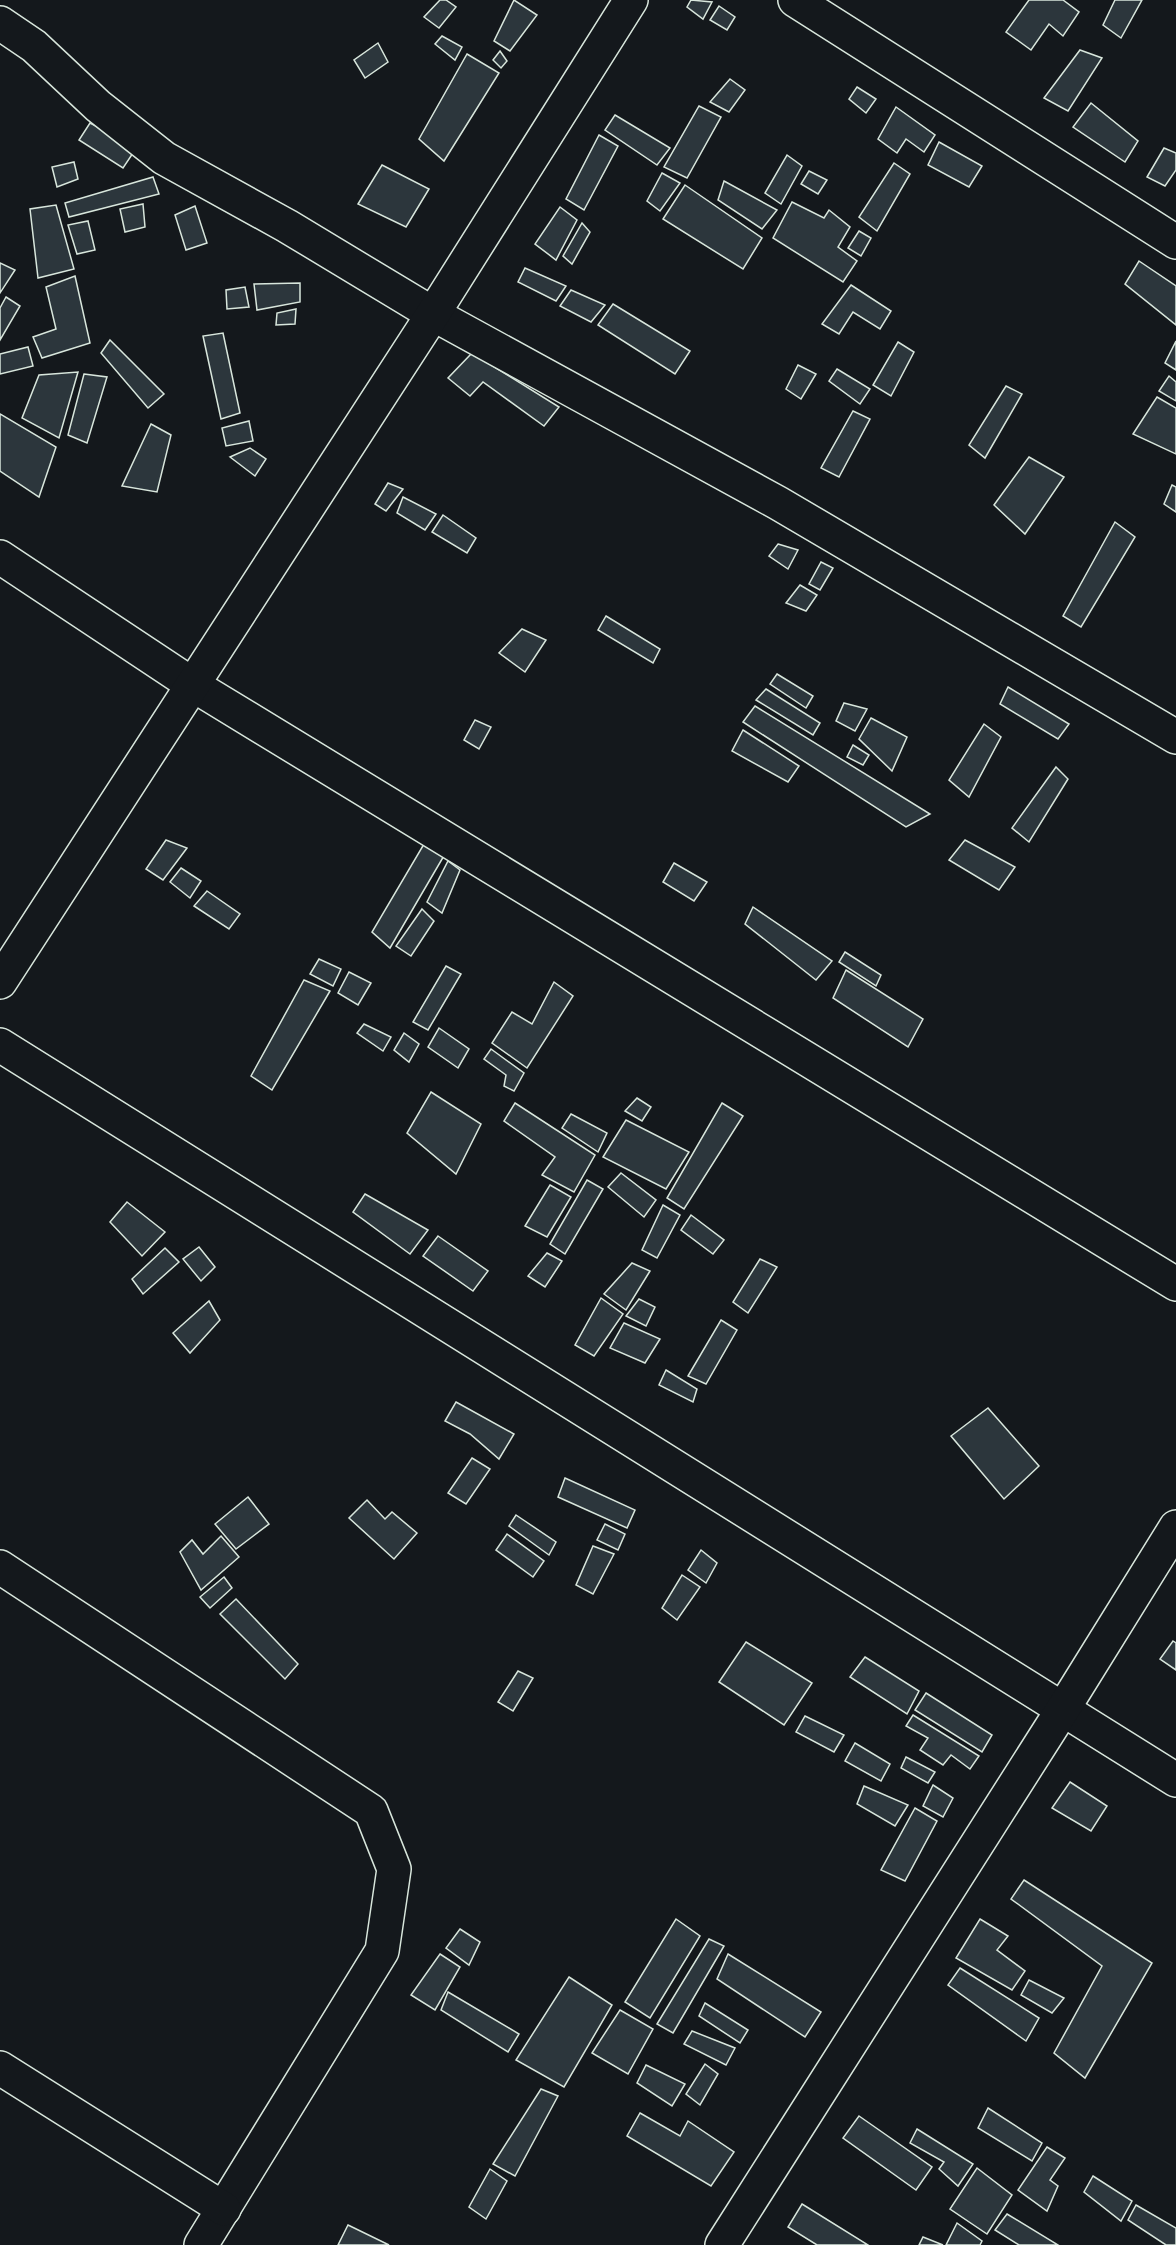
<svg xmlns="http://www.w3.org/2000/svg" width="1176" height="2245" viewBox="0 0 1176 2245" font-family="Manrope,sans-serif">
<rect width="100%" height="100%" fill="#14181c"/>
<!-- building -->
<g fill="#2c363c" stroke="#d8e6dc" stroke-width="1.5">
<path d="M 440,0 L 446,0 L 456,7 L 439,28 L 424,17 Z"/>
<path d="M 514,0 L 537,15 L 510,51 L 494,41 Z"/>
<path d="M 691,0 L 712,2 L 703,19 L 687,7 Z"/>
<path d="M 1029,0 L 1063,0 L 1079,12 L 1063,36 L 1049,24 L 1031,50 L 1006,32 Z"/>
<path d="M 1115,0 L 1142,0 L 1121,38 L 1103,25 Z"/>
<path d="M 719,6 L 735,17 L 727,30 L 710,20 Z"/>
<path d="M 442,36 L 462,47 L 455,60 L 435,44 Z"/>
<path d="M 378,43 L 388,62 L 365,78 L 354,60 Z"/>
<path d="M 1080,50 L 1102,58 L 1068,111 L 1044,98 Z"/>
<path d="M 500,51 L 507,61 L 501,68 L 493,60 Z"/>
<path d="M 467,54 L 499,73 L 444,161 L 419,139 Z"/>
<path d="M 730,79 L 745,90 L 729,112 L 710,102 Z"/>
<path d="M 857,87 L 876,99 L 866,113 L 849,99 Z"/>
<path d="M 1091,103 L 1138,141 L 1125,162 L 1073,127 Z"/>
<path d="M 699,106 L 721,117 L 687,178 L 664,167 Z"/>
<path d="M 896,107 L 935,135 L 924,152 L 906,139 L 897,153 L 878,139 Z"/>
<path d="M 615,115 L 670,148 L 657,165 L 605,130 Z"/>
<path d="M 90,123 L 137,147 L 123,168 L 79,140 Z"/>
<path d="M 599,135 L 618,146 L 584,210 L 566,199 Z"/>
<path d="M 939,142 L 982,166 L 969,187 L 928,165 Z"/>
<path d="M 1164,148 L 1176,153 L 1176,170 L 1165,186 L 1147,177 Z"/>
<path d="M 787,155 L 802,166 L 781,204 L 765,193 Z"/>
<path d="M 74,162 L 78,179 L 57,187 L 52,167 Z"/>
<path d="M 894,163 L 910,174 L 877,231 L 859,217 Z"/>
<path d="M 382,165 L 429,189 L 406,227 L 358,204 Z"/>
<path d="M 809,171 L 827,180 L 818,194 L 801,184 Z"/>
<path d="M 662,173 L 680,183 L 660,211 L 647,201 Z"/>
<path d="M 153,177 L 159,194 L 69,217 L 65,203 Z"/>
<path d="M 724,181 L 777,210 L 762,229 L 718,200 Z"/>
<path d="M 685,185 L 762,238 L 743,269 L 663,219 Z"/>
<path d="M 792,202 L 824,218 L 829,210 L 850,227 L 838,247 L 857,261 L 843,282 L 773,238 Z"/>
<path d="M 143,204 L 145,227 L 125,232 L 120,209 Z"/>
<path d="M 56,205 L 74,269 L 38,278 L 30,209 Z"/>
<path d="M 195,206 L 207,243 L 186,250 L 175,215 Z"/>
<path d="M 560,207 L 577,220 L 556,260 L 535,244 Z"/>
<path d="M 88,221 L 95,250 L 77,254 L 68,225 Z"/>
<path d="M 582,223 L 590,232 L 572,264 L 563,256 Z"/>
<path d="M 859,231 L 871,238 L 861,256 L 848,248 Z"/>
<path d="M 1139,261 L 1176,286 L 1176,325 L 1125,284 Z"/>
<path d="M 0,263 L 15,270 L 0,293 Z"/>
<path d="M 525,268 L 566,286 L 556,301 L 518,282 Z"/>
<path d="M 75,276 L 90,343 L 42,358 L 33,337 L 56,329 L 46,287 Z"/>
<path d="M 300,283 L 300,302 L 257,310 L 254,284 Z"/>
<path d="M 851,285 L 891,311 L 880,329 L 853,312 L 839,334 L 822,324 Z"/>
<path d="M 245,287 L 249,307 L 227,309 L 226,290 Z"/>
<path d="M 571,290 L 605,305 L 591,322 L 560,306 Z"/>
<path d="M 6,297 L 20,306 L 0,340 L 0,308 Z"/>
<path d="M 613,304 L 690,351 L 675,374 L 598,325 Z"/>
<path d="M 296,309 L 295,324 L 276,325 L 277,313 Z"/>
<path d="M 223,333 L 240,413 L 221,419 L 203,336 Z"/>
<path d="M 110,340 L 164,394 L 148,408 L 101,353 Z"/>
<path d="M 1176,341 L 1176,370 L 1165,363 Z"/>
<path d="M 898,342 L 914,352 L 891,396 L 873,385 Z"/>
<path d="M 28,347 L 33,366 L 0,374 L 0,354 Z"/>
<path d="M 472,353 L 559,407 L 544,426 L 483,382 L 470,396 L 448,378 Z"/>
<path d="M 798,365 L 816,374 L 801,399 L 786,389 Z"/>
<path d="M 837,369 L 870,389 L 860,404 L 829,381 Z"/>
<path d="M 78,372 L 59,438 L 22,418 L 39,375 Z"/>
<path d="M 84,374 L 107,377 L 87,443 L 68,435 Z"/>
<path d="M 1169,376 L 1176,382 L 1176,401 L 1159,391 Z"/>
<path d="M 1006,386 L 1022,394 L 985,458 L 969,445 Z"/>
<path d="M 1157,397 L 1176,408 L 1176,454 L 1133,434 Z"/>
<path d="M 853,411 L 870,419 L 839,477 L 821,468 Z"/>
<path d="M 0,414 L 56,447 L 39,497 L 0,471 Z"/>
<path d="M 249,421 L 253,441 L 226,446 L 222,428 Z"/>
<path d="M 151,424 L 171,435 L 157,492 L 122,486 Z"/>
<path d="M 250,448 L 266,459 L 255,476 L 230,457 Z"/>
<path d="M 1029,457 L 1064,477 L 1025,534 L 994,505 Z"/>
<path d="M 388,483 L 403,489 L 386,511 L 375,504 Z"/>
<path d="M 1172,485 L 1176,487 L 1176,512 L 1164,504 Z"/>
<path d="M 403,497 L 436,514 L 425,530 L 397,513 Z"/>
<path d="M 443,515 L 476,538 L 467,553 L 432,532 Z"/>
<path d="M 1115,522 L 1135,537 L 1081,627 L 1063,616 Z"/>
<path d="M 778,544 L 798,550 L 788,569 L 769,556 Z"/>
<path d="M 821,562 L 833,568 L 820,590 L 809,584 Z"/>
<path d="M 800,585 L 817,595 L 806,611 L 786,603 Z"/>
<path d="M 606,616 L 660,649 L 653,663 L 598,630 Z"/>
<path d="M 522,629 L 546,640 L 525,672 L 499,653 Z"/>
<path d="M 777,674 L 813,696 L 806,708 L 770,684 Z"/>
<path d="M 1008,687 L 1069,724 L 1058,739 L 1000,704 Z"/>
<path d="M 766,689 L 820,723 L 813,735 L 756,700 Z"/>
<path d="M 844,703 L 867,709 L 855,731 L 836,721 Z"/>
<path d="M 755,706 L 930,814 L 906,827 L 743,722 Z"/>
<path d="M 871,718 L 907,737 L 892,771 L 859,739 Z"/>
<path d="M 475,720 L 491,727 L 479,749 L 464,740 Z"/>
<path d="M 984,724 L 1001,737 L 969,797 L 949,780 Z"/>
<path d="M 743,730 L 799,766 L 788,782 L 732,751 Z"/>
<path d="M 853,745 L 869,755 L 863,765 L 847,757 Z"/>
<path d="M 1056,767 L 1068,779 L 1029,842 L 1012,828 Z"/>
<path d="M 166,840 L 187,848 L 163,880 L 146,869 Z"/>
<path d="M 965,840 L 1015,867 L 999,890 L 949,860 Z"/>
<path d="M 424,844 L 445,854 L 390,948 L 372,932 Z"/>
<path d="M 448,861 L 460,870 L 442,913 L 427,902 Z"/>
<path d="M 674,863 L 707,882 L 694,901 L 663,882 Z"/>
<path d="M 181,868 L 201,881 L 190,898 L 170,882 Z"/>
<path d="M 207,891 L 240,914 L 229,929 L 194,906 Z"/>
<path d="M 753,907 L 832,961 L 816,980 L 745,924 Z"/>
<path d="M 422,909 L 434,921 L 411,956 L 396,946 Z"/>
<path d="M 845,952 L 881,975 L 876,986 L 839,962 Z"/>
<path d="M 319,959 L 341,969 L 333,986 L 310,974 Z"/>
<path d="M 446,966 L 461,974 L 428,1030 L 413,1022 Z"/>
<path d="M 846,970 L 923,1019 L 908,1047 L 833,998 Z"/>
<path d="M 349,972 L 371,983 L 358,1005 L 338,993 Z"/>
<path d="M 304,980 L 330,991 L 272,1090 L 251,1076 Z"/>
<path d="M 554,982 L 573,996 L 527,1068 L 492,1043 L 512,1012 L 532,1024 Z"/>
<path d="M 364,1024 L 391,1037 L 383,1051 L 357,1033 Z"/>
<path d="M 439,1028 L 469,1049 L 458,1068 L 428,1047 Z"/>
<path d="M 404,1033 L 419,1044 L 409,1062 L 394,1050 Z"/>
<path d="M 491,1049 L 524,1073 L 514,1091 L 504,1086 L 506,1075 L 484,1059 Z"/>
<path d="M 431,1092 L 481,1124 L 456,1174 L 407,1133 Z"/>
<path d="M 637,1098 L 651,1107 L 642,1121 L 625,1111 Z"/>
<path d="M 515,1103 L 595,1155 L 574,1192 L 542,1175 L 555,1157 L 504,1121 Z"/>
<path d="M 722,1103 L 743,1116 L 684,1209 L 667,1198 Z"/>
<path d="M 571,1114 L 607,1133 L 598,1152 L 562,1128 Z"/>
<path d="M 626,1120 L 689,1152 L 666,1189 L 603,1157 Z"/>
<path d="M 621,1173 L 656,1200 L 644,1217 L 608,1187 Z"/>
<path d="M 587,1180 L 603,1189 L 565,1254 L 550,1244 Z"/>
<path d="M 550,1185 L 571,1197 L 547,1237 L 525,1226 Z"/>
<path d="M 365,1194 L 428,1230 L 410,1254 L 353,1212 Z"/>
<path d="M 127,1202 L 165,1232 L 142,1256 L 110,1222 Z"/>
<path d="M 663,1205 L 680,1215 L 657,1258 L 642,1250 Z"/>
<path d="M 691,1215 L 724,1240 L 713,1254 L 681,1230 Z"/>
<path d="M 438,1236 L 488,1271 L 473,1291 L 423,1256 Z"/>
<path d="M 199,1247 L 215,1267 L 201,1281 L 183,1259 Z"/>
<path d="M 165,1248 L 179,1262 L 143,1294 L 132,1279 Z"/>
<path d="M 547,1253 L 562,1261 L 545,1287 L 528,1276 Z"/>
<path d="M 760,1259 L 777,1267 L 748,1313 L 733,1302 Z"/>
<path d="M 632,1263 L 650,1271 L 626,1310 L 604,1294 Z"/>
<path d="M 601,1298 L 623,1314 L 594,1356 L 575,1345 Z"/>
<path d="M 639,1299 L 655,1307 L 646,1326 L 626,1316 Z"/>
<path d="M 209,1301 L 220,1320 L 190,1353 L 173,1333 Z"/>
<path d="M 721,1320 L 737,1330 L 706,1384 L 688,1376 Z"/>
<path d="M 624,1323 L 660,1339 L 645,1363 L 610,1348 Z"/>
<path d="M 666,1370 L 697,1389 L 693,1402 L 659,1385 Z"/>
<path d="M 456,1402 L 514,1434 L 499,1459 L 470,1434 L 445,1421 Z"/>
<path d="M 988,1408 L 1039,1466 L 1004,1499 L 951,1436 Z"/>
<path d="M 472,1458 L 490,1469 L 466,1504 L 448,1493 Z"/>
<path d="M 565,1478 L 635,1510 L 627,1528 L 558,1497 Z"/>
<path d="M 248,1497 L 269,1524 L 236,1549 L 215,1524 Z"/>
<path d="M 367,1500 L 385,1519 L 392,1512 L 417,1533 L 394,1559 L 349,1518 Z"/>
<path d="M 516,1515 L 556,1542 L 549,1555 L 509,1526 Z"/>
<path d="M 605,1524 L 625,1534 L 618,1550 L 597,1540 Z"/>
<path d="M 507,1534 L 544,1561 L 533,1577 L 496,1550 Z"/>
<path d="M 221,1536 L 239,1557 L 201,1590 L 180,1552 L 192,1540 L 203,1554 Z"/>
<path d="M 593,1546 L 614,1554 L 593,1594 L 576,1585 Z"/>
<path d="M 701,1550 L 717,1563 L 706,1583 L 688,1570 Z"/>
<path d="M 682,1575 L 700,1587 L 677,1620 L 662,1608 Z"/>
<path d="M 224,1577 L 232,1588 L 210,1608 L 200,1597 Z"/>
<path d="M 236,1599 L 298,1664 L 285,1679 L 220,1614 Z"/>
<path d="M 1173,1641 L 1176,1643 L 1176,1670 L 1160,1659 Z"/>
<path d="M 746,1642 L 812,1683 L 784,1725 L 719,1682 Z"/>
<path d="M 865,1657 L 919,1691 L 907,1714 L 850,1677 Z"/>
<path d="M 518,1671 L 533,1678 L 513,1711 L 498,1702 Z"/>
<path d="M 926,1693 L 992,1735 L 982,1752 L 915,1710 Z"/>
<path d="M 913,1715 L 979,1756 L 970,1769 L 951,1755 L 943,1765 L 920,1750 L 928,1738 L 906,1726 Z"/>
<path d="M 805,1716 L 844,1735 L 834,1752 L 796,1732 Z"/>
<path d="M 855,1743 L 890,1764 L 881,1781 L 845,1761 Z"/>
<path d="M 906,1757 L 935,1772 L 928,1783 L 901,1768 Z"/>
<path d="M 1070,1782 L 1107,1806 L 1091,1831 L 1052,1808 Z"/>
<path d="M 933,1785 L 953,1798 L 943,1817 L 923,1806 Z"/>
<path d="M 864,1786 L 908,1805 L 895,1826 L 857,1804 Z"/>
<path d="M 915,1808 L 937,1821 L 905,1881 L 881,1870 Z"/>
<path d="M 1024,1880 L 1152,1963 L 1085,2078 L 1054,2053 L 1102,1966 L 1011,1899 Z"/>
<path d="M 676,1919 L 700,1936 L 650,2018 L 625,2002 Z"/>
<path d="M 980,1919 L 1008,1936 L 997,1950 L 1025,1971 L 1012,1990 L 956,1958 Z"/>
<path d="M 460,1929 L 480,1942 L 469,1965 L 446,1948 Z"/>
<path d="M 709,1939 L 724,1946 L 673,2033 L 657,2024 Z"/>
<path d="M 440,1954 L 460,1967 L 435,2010 L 411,1995 Z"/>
<path d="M 728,1954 L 821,2012 L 805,2037 L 717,1979 Z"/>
<path d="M 960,1968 L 1039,2018 L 1026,2041 L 948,1985 Z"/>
<path d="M 569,1977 L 612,2005 L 564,2087 L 516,2060 Z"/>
<path d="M 1029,1980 L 1064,1998 L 1052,2013 L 1021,1995 Z"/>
<path d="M 448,1992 L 519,2034 L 508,2052 L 441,2010 Z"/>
<path d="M 705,2003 L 748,2030 L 740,2043 L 699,2016 Z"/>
<path d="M 620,2010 L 653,2029 L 628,2074 L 592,2053 Z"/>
<path d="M 692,2031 L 735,2048 L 726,2065 L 684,2044 Z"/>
<path d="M 705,2064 L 718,2074 L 700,2105 L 686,2094 Z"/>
<path d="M 646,2065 L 685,2084 L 672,2106 L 637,2083 Z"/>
<path d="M 541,2089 L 558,2096 L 515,2176 L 493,2164 Z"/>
<path d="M 988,2108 L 1042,2143 L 1032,2161 L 978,2128 Z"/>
<path d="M 640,2113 L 680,2136 L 688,2121 L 734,2152 L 711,2186 L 627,2136 Z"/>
<path d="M 859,2116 L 932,2167 L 916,2190 L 843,2138 Z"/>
<path d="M 917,2129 L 973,2164 L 958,2186 L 939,2169 L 944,2162 L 910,2143 Z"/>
<path d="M 1047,2147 L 1065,2158 L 1050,2180 L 1058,2186 L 1047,2211 L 1018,2190 Z"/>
<path d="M 977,2168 L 1012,2195 L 987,2234 L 950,2209 Z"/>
<path d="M 490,2169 L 507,2181 L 486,2219 L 469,2207 Z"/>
<path d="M 1093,2176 L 1132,2201 L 1121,2221 L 1084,2192 Z"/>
<path d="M 802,2204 L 868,2245 L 817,2245 L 788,2227 Z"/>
<path d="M 1136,2205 L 1176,2228 L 1176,2245 L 1166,2245 L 1128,2220 Z"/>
<path d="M 1007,2214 L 1058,2245 L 1019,2245 L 995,2230 Z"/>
<path d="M 957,2223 L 982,2241 L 980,2245 L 946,2245 Z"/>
<path d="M 348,2225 L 389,2245 L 338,2245 Z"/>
<path d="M 923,2237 L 943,2245 L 919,2245 Z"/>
</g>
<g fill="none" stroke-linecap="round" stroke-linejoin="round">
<!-- street casing -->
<g stroke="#d8e6dc" stroke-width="36">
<g id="street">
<path d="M 795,0 L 1176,242"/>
<path d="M 0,23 L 34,46 L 98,106 L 164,158 L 287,226 L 433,314 L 778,503 L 1176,737"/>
<path d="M 0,557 L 193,685 L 1176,1284"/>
<path d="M 0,982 L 433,314 L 631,0"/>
<path d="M 0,1045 L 1176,1780"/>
<path d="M 0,1567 L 371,1811 L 394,1869 L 382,1951 L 201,2245"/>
<path d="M 0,2068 L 224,2209"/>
<path d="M 722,2245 L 1063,1709 L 1176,1527"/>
</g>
</g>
<!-- street -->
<use href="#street" stroke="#14181c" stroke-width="33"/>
</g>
</svg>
